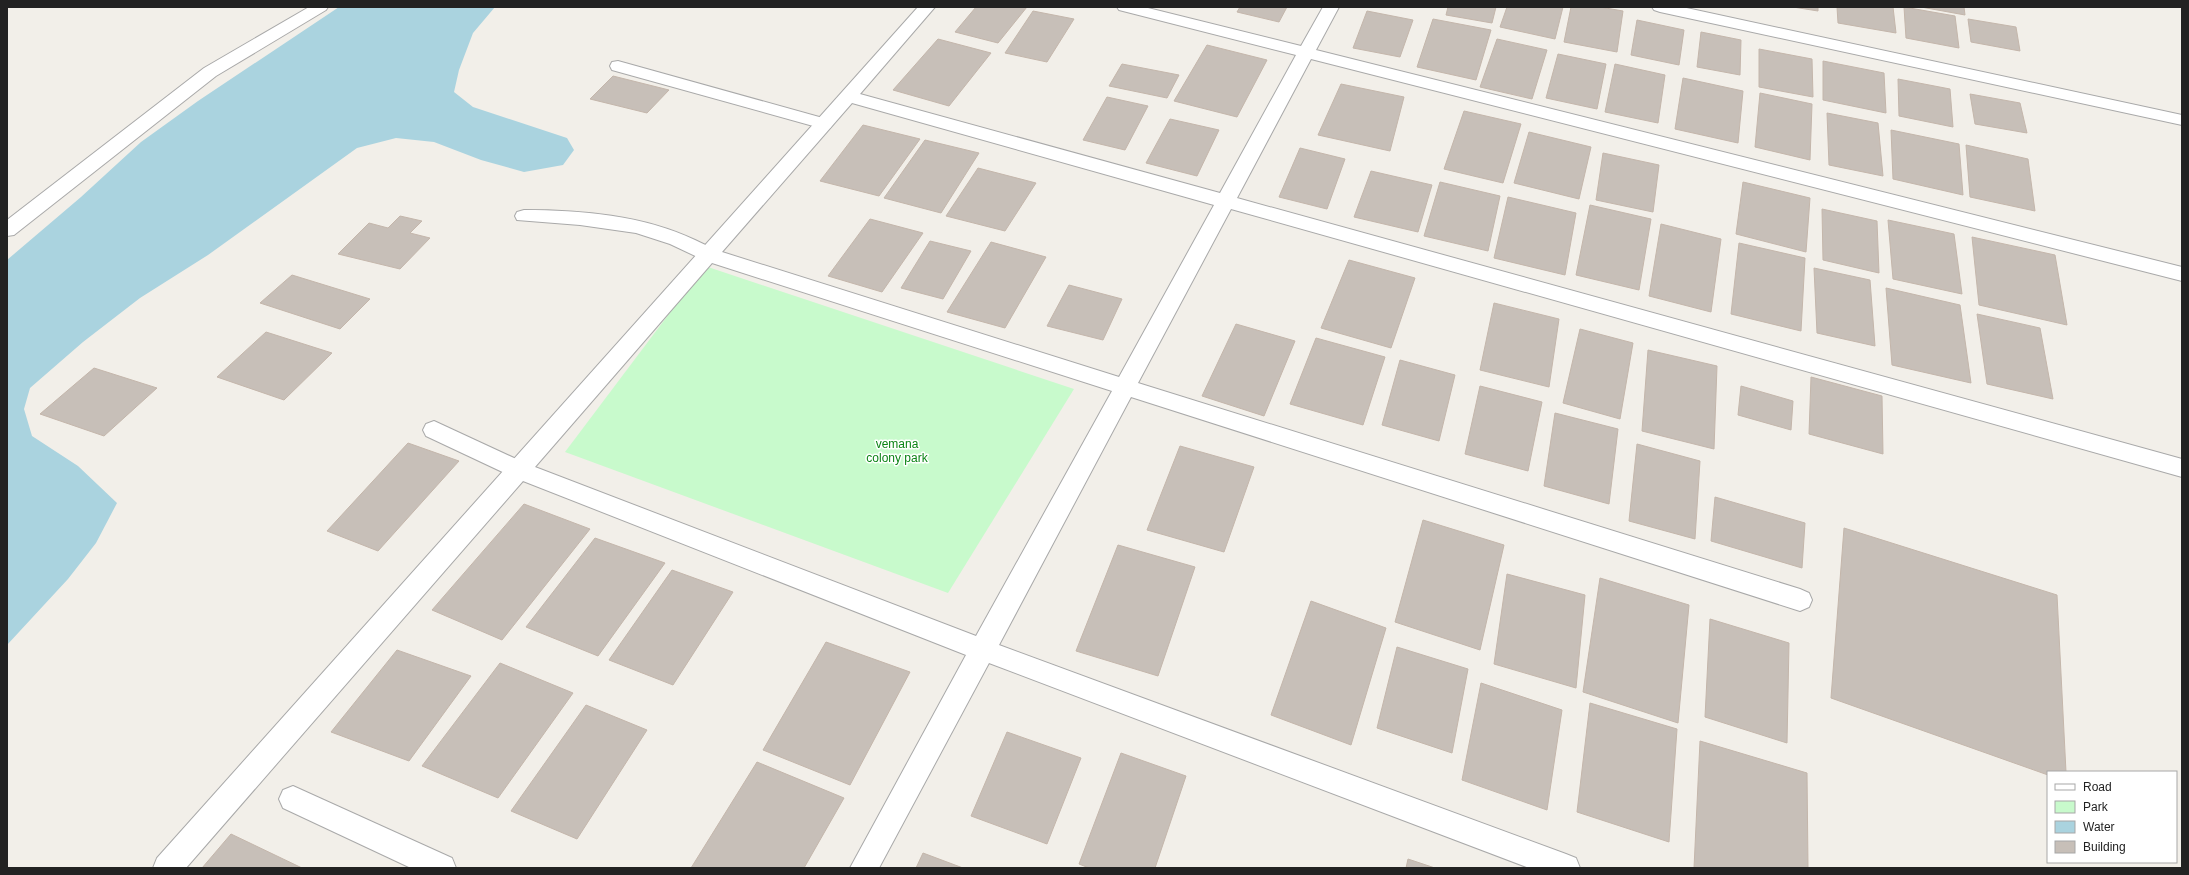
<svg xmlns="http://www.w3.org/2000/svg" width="2189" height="875" viewBox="0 0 2189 875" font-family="Helvetica,sans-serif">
<rect width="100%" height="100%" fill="#f2efe9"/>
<!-- park -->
<path fill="#c8facc" d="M 705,266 L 1074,389 L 948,593 L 565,452 Z"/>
<!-- water -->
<path fill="#aad3df" d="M 339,7 L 495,7 L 473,33 L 459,70 L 454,92 L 473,107 L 567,138 L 574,150 L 563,165 L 524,172 L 481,160 L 434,142 L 396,138 L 357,148 L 208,255 L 140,298 L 83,342 L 30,388 L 24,409 L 32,436 L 78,466 L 117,503 L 96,543 L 68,579 L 7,645 L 7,260 L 81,197 L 141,142 L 198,101 Z"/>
<!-- building -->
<g fill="#c7bfb8" stroke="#c4b6ab">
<path d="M 976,7 L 1027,7 L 998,43 L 955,32 Z"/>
<path d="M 1240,7 L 1287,7 L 1279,22 L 1237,12 Z"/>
<path d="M 1448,7 L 1496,7 L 1492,23 L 1446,15 Z"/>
<path d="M 1507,7 L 1563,7 L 1555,39 L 1500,27 Z"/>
<path d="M 1571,7 L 1600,7 L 1623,11 L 1617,52 L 1564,42 Z"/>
<path d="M 1793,7 L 1818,7 L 1818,11 Z"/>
<path d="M 1837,7 L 1893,7 L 1896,33 L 1838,23 Z"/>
<path d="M 1904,7 L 1955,16 L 1959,48 L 1906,38 Z"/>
<path d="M 1921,7 L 1964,7 L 1965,15 Z"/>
<path d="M 1033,11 L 1074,19 L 1047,62 L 1005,53 Z"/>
<path d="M 1367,11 L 1413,20 L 1400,57 L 1353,48 Z"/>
<path d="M 1433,19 L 1491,30 L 1476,80 L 1417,67 Z"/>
<path d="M 1968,19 L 2016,27 L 2020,51 L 1971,42 Z"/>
<path d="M 1637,20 L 1684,30 L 1679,65 L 1631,55 Z"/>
<path d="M 1701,32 L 1741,40 L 1740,75 L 1697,67 Z"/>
<path d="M 938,39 L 991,53 L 949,106 L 893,90 Z"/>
<path d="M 1497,39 L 1547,50 L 1532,99 L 1480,87 Z"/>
<path d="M 1207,45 L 1267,60 L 1237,117 L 1174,101 Z"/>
<path d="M 1759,49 L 1812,59 L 1813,97 L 1759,87 Z"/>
<path d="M 1558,54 L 1606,64 L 1597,109 L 1546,98 Z"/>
<path d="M 1823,61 L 1884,73 L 1886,113 L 1823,100 Z"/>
<path d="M 1122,64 L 1179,75 L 1167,98 L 1109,86 Z"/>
<path d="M 1615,64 L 1665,75 L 1658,123 L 1605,112 Z"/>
<path d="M 613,76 L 669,90 L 647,113 L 590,99 Z"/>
<path d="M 1683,78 L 1743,91 L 1738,143 L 1675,129 Z"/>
<path d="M 1898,79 L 1950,89 L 1953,127 L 1899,116 Z"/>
<path d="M 1341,84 L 1404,97 L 1390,151 L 1318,135 Z"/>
<path d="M 1760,93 L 1812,104 L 1810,160 L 1755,147 Z"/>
<path d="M 1970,94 L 2020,103 L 2027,133 L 1975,124 Z"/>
<path d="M 1107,97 L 1148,106 L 1125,150 L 1083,140 Z"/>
<path d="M 1464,111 L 1521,124 L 1503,183 L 1444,169 Z"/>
<path d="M 1827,113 L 1878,123 L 1883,176 L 1829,165 Z"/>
<path d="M 1170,119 L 1219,130 L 1197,176 L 1146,163 Z"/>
<path d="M 863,125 L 920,139 L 879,196 L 820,181 Z"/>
<path d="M 1891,130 L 1959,144 L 1963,195 L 1893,179 Z"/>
<path d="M 1529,132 L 1591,147 L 1579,199 L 1514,183 Z"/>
<path d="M 925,140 L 979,153 L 941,213 L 884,198 Z"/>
<path d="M 1966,145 L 2028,159 L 2035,211 L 1970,197 Z"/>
<path d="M 1300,148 L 1345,159 L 1327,209 L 1279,197 Z"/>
<path d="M 1603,153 L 1659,165 L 1653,212 L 1596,200 Z"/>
<path d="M 978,168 L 1036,183 L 1005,231 L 946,216 Z"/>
<path d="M 1371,171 L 1432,185 L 1418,232 L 1354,217 Z"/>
<path d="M 1440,182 L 1500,196 L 1488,251 L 1424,236 Z"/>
<path d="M 1743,182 L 1810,198 L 1806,252 L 1736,234 Z"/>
<path d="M 1508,197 L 1576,213 L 1565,275 L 1494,258 Z"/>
<path d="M 1590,205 L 1651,219 L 1639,290 L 1576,275 Z"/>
<path d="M 1822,209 L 1877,221 L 1879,273 L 1823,260 Z"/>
<path d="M 400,216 L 422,221 L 410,233 L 430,238 L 400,269 L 338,254 L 369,223 L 388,228 Z"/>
<path d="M 870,219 L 923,233 L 882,292 L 828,276 Z"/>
<path d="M 1888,220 L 1954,234 L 1962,294 L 1893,279 Z"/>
<path d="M 1661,224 L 1721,239 L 1711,312 L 1649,296 Z"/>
<path d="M 1972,237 L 2055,255 L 2067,325 L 1979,305 Z"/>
<path d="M 930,241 L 971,251 L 943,299 L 901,288 Z"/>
<path d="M 991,242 L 1046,257 L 1005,328 L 947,312 Z"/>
<path d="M 1739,243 L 1805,258 L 1801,331 L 1731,314 Z"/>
<path d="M 1349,260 L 1415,278 L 1391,348 L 1321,328 Z"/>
<path d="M 1814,268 L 1870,280 L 1875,346 L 1817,333 Z"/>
<path d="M 292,275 L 370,299 L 340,329 L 260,303 Z"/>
<path d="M 1069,285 L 1122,299 L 1103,340 L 1047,326 Z"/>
<path d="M 1886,288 L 1960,305 L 1971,383 L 1892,365 Z"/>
<path d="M 1494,303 L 1559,319 L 1549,387 L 1480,370 Z"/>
<path d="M 1977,314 L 2040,328 L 2053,399 L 1987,384 Z"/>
<path d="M 1236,324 L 1295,341 L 1264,416 L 1202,396 Z"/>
<path d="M 1580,329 L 1633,343 L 1620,419 L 1563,403 Z"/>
<path d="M 266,332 L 332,353 L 284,400 L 217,377 Z"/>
<path d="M 1316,338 L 1385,357 L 1363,425 L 1290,404 Z"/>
<path d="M 1648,350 L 1717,366 L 1714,449 L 1642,431 Z"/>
<path d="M 1400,360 L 1455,375 L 1439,441 L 1382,425 Z"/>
<path d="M 94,368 L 157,388 L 104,436 L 40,414 Z"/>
<path d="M 1811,377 L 1882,396 L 1883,454 L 1809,434 Z"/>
<path d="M 1480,386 L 1542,402 L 1528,471 L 1465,454 Z"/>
<path d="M 1741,386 L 1793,401 L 1791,430 L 1738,415 Z"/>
<path d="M 1555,413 L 1618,429 L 1609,504 L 1544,486 Z"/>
<path d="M 408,443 L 459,461 L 378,551 L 327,531 Z"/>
<path d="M 1637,444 L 1700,461 L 1695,539 L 1629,521 Z"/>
<path d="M 1180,446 L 1254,467 L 1224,552 L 1147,530 Z"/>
<path d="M 1715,497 L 1805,523 L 1802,568 L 1711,541 Z"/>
<path d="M 524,504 L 590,529 L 502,640 L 432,610 Z"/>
<path d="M 1423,520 L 1504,545 L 1480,650 L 1395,622 Z"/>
<path d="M 1844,528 L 2057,595 L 2066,772 L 2048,772 L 2048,775 L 1831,698 Z"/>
<path d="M 595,538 L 665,563 L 598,656 L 526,627 Z"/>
<path d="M 1118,545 L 1195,567 L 1158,676 L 1076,651 Z"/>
<path d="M 672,570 L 733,592 L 673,685 L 609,660 Z"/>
<path d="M 1507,574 L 1585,595 L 1576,688 L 1494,664 Z"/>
<path d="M 1600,578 L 1689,605 L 1678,723 L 1583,692 Z"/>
<path d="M 1311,601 L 1386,628 L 1351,745 L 1271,715 Z"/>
<path d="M 1710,619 L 1789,643 L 1787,743 L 1705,717 Z"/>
<path d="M 826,642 L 910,672 L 850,785 L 763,750 Z"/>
<path d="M 1397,647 L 1468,669 L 1452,753 L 1377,728 Z"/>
<path d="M 397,650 L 471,676 L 409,761 L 331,732 Z"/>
<path d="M 500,663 L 573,693 L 498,798 L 422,766 Z"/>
<path d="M 1481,683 L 1562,710 L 1547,810 L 1462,780 Z"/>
<path d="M 1590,703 L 1677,729 L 1669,842 L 1577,812 Z"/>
<path d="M 586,705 L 647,730 L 577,839 L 511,811 Z"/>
<path d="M 1007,732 L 1081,758 L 1047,844 L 971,816 Z"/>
<path d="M 1700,741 L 1807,773 L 1808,868 L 1694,868 Z"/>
<path d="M 1121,753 L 1186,776 L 1155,868 L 1089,868 L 1079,864 Z"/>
<path d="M 757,762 L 844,798 L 804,868 L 691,868 Z"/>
<path d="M 231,834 L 302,868 L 202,868 Z"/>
<path d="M 923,853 L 963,868 L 916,868 Z"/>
<path d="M 1408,859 L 1435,868 L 1406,868 Z"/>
</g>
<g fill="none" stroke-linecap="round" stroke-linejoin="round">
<!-- lane casing -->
<g stroke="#a9a9a9" stroke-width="2">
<g id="lane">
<path d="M 618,61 L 830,120 L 833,124 L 830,128 L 824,129 L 612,70 L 610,66 L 612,62 Z"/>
<path d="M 524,210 C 581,210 643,215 695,240 C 703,244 713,247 718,255 L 715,260 L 708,262 L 670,244 L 636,233 L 580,225 L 517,220 L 515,216 L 517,212 Z"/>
<path d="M 434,421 L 527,464 L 530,470 L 527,476 L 519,479 L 511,476 L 426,436 L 423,430 L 426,424 Z"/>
</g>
</g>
<!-- street casing -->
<g stroke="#a9a9a9" stroke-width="2">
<g id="street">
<path d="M 309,7 L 328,7 L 326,10 L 216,76 L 14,235 L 7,236 L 7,220 L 204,68 Z"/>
<path d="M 918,7 L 935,7 L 860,94 L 1220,193 L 1296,55 L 1119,10 L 1117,7 L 1144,7 L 1301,46 L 1323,7 L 1339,7 L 1316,50 L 2182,267 L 2182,281 L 1311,59 L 1237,198 L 2182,459 L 2182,477 L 1231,209 L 1138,383 L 1800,589 L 1809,593 L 1812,600 L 1809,607 L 1800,611 L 1131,397 L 999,645 L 1566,854 L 1576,858 L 1580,868 L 1529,868 L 989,663 L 879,868 L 850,868 L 966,655 L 523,481 L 186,868 L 153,868 L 157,858 ZM 852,103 L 1214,205 L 1119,377 L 722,252 ZM 712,263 L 1112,391 L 976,636 L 535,467 Z"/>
<path d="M 1652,7 L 1682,7 L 2182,115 L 2182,125 L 1660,12 L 1654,10 Z"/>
<path d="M 293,786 L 452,858 L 456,868 L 411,868 L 283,808 L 279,799 L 283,790 Z"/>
</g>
</g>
<!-- lane -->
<use href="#lane" fill="#fff" fill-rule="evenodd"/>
<!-- street -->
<use href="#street" fill="#fff" fill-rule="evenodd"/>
</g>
<g text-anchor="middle" stroke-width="3" stroke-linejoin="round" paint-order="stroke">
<!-- park labels -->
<g font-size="12" fill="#0c8416" stroke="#fff">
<text x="897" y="448">vemana<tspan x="897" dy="14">colony park</tspan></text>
</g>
</g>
<!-- border -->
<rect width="2189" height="875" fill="none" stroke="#222222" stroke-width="16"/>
<!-- legend -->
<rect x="2047" y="771" width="130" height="92" fill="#ffffff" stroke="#a7a7a7"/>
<rect x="2055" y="784" width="20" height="6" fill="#ffffff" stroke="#a7a7a7"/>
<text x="2083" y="791" font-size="12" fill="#222222">Road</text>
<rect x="2055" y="801" width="20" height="12" fill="#c8facc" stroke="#a7a7a7"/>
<text x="2083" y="811" font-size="12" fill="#222222">Park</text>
<rect x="2055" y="821" width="20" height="12" fill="#aad3df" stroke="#a7a7a7"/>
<text x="2083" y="831" font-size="12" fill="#222222">Water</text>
<rect x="2055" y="841" width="20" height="12" fill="#c7bfb8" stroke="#a7a7a7"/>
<text x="2083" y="851" font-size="12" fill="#222222">Building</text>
</svg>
